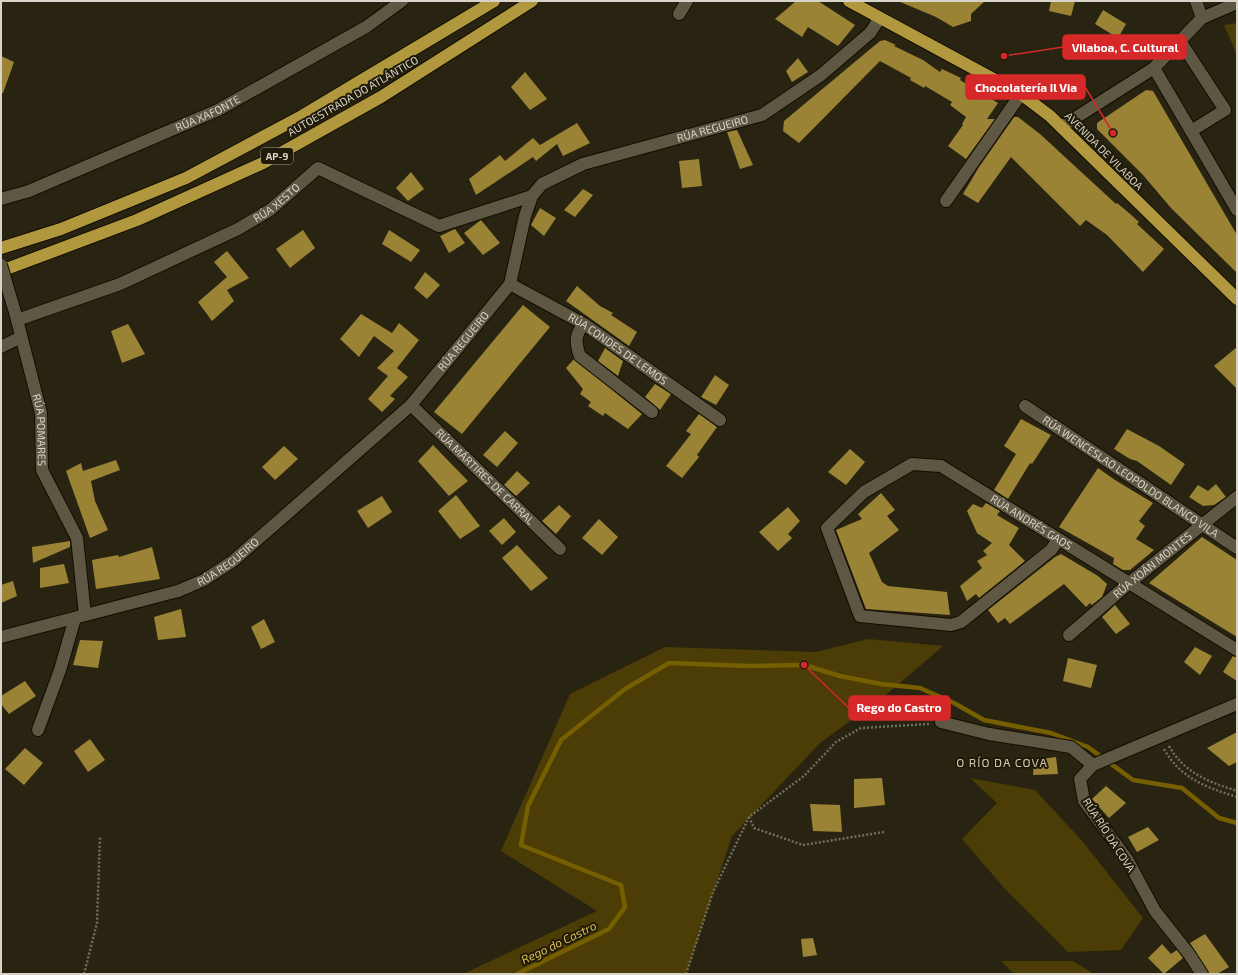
<svg xmlns="http://www.w3.org/2000/svg" width="1238" height="975" viewBox="0 0 1238 975" font-family="'Exo 2',sans-serif">
<rect width="100%" height="100%" fill="#292411"/>
<!-- green -->
<g fill="#4b3d05">
<path d="M 1237,23 L 1237,55 L 1224,25 Z"/>
<path d="M 868,639 L 943,646 L 887,694 L 820,743 L 732,836 L 686,974 L 463,974 L 597,911 L 501,851 L 570,694 L 665,647 L 816,652 Z"/>
<path d="M 970,778 L 1035,790 L 1083,842 L 1143,918 L 1121,950 L 1068,952 L 1006,890 L 962,839 L 997,803 Z"/>
<path d="M 1001,961 L 1073,961 L 1094,974 L 1014,974 Z"/>
</g>
<g fill="none" stroke-linecap="round" stroke-linejoin="round">
<!-- stream -->
<path stroke="#755f00" stroke-width="4.5" d="M 517,974 L 609,929 L 625,907 L 621,885 L 521,845 L 528,806 L 561,740 L 625,689 L 669,663 L 748,666 L 804,665 L 840,676 L 881,684 L 920,688 L 954,703 L 984,720 L 1051,733 L 1088,747 L 1133,780 L 1182,788 L 1219,818 L 1237,823"/>
</g>
<!-- building -->
<g fill="#9a8334">
<path d="M 796,1 L 818,1 L 855,25 L 838,46 L 808,27 L 802,37 L 775,19 Z"/>
<path d="M 898,1 L 985,1 L 971,14 L 971,21 L 953,27 L 936,17 Z"/>
<path d="M 1051,1 L 1075,1 L 1071,16 L 1049,11 Z"/>
<path d="M 1103,10 L 1126,24 L 1118,38 L 1095,24 Z"/>
<path d="M 885,40 L 896,45 L 894,46 L 923,60 L 940,72 L 942,69 L 961,78 L 960,80 L 998,103 L 987,119 L 995,119 L 966,159 L 948,146 L 963,125 L 962,124 L 966,117 L 950,105 L 952,102 L 925,86 L 924,88 L 910,80 L 911,78 L 880,61 L 799,143 L 783,131 L 784,121 L 880,41 Z"/>
<path d="M 1,56 L 14,62 L 3,93 L 1,93 Z"/>
<path d="M 798,58 L 808,72 L 792,82 L 786,71 Z"/>
<path d="M 525,72 L 547,99 L 530,110 L 511,87 Z"/>
<path d="M 1146,90 L 1153,91 L 1237,235 L 1237,273 L 1171,208 L 1143,175 L 1097,129 L 1097,123 Z"/>
<path d="M 1014,117 L 1018,117 L 1040,134 L 1116,204 L 1117,203 L 1129,213 L 1139,222 L 1137,224 L 1164,249 L 1143,272 L 1107,235 L 1086,220 L 1080,226 L 1011,157 L 978,203 L 963,194 L 979,167 Z"/>
<path d="M 577,123 L 590,143 L 563,156 L 557,144 L 536,161 L 533,157 L 476,195 L 469,179 L 500,155 L 505,161 L 533,138 L 540,145 Z"/>
<path d="M 737,130 L 753,165 L 740,169 L 727,132 Z"/>
<path d="M 699,159 L 702,186 L 682,188 L 679,161 Z"/>
<path d="M 411,172 L 424,189 L 408,201 L 396,188 Z"/>
<path d="M 583,189 L 593,195 L 575,217 L 564,210 Z"/>
<path d="M 540,208 L 556,218 L 544,236 L 531,225 Z"/>
<path d="M 481,220 L 500,243 L 483,255 L 464,233 Z"/>
<path d="M 455,229 L 465,243 L 449,253 L 440,236 Z"/>
<path d="M 303,230 L 315,248 L 290,268 L 276,249 Z"/>
<path d="M 389,230 L 420,250 L 411,262 L 382,244 Z"/>
<path d="M 227,251 L 249,278 L 227,290 L 234,301 L 212,321 L 198,302 L 227,277 L 214,262 Z"/>
<path d="M 425,272 L 440,285 L 427,299 L 414,288 Z"/>
<path d="M 577,286 L 600,306 L 613,313 L 611,315 L 637,332 L 629,346 L 566,301 Z"/>
<path d="M 523,305 L 550,327 L 462,434 L 434,412 Z"/>
<path d="M 361,314 L 392,333 L 399,323 L 419,340 L 397,368 L 408,377 L 390,396 L 395,399 L 382,412 L 368,399 L 388,376 L 377,368 L 394,351 L 374,336 L 359,357 L 340,339 Z"/>
<path d="M 128,324 L 145,354 L 122,363 L 111,331 Z"/>
<path d="M 1237,347 L 1237,389 L 1214,366 Z"/>
<path d="M 605,348 L 623,361 L 618,376 L 598,361 Z"/>
<path d="M 574,359 L 642,414 L 628,429 L 605,413 L 603,416 L 588,406 L 591,402 L 580,394 L 583,389 L 566,368 Z"/>
<path d="M 715,375 L 729,385 L 716,405 L 701,397 Z"/>
<path d="M 655,384 L 671,394 L 660,410 L 645,397 Z"/>
<path d="M 699,414 L 717,427 L 697,455 L 699,457 L 682,478 L 666,466 L 691,434 L 686,431 Z"/>
<path d="M 1021,419 L 1051,435 L 1032,464 L 1030,463 L 1008,499 L 994,490 L 1016,454 L 1004,446 Z"/>
<path d="M 1127,429 L 1159,446 L 1185,464 L 1171,485 L 1137,461 L 1130,459 L 1114,449 Z"/>
<path d="M 505,431 L 518,443 L 497,467 L 483,455 Z"/>
<path d="M 433,445 L 468,481 L 449,496 L 418,461 Z"/>
<path d="M 284,446 L 298,459 L 275,480 L 262,467 Z"/>
<path d="M 850,449 L 865,462 L 846,485 L 828,472 Z"/>
<path d="M 116,460 L 120,470 L 91,481 L 95,501 L 108,530 L 90,538 L 66,471 L 81,463 L 83,471 Z"/>
<path d="M 1098,468 L 1115,480 L 1153,503 L 1139,521 L 1145,526 L 1136,539 L 1154,550 L 1130,570 L 1123,570 L 1113,564 L 1114,558 L 1059,527 Z"/>
<path d="M 517,471 L 530,483 L 516,496 L 504,485 Z"/>
<path d="M 1216,484 L 1226,497 L 1214,505 L 1203,506 L 1189,497 L 1198,485 L 1208,491 Z"/>
<path d="M 881,493 L 895,510 L 887,516 L 899,530 L 869,553 L 882,582 L 888,586 L 947,592 L 950,615 L 866,609 L 836,530 L 862,519 L 858,514 Z"/>
<path d="M 456,495 L 480,526 L 460,539 L 438,511 Z"/>
<path d="M 382,496 L 392,512 L 368,528 L 357,511 Z"/>
<path d="M 986,503 L 1000,511 L 997,515 L 1019,528 L 1009,545 L 1025,561 L 979,598 L 976,594 L 967,601 L 960,586 L 982,568 L 977,561 L 987,555 L 983,551 L 992,543 L 977,533 L 967,511 L 973,504 L 982,508 Z"/>
<path d="M 559,505 L 571,516 L 556,534 L 542,521 Z"/>
<path d="M 788,507 L 800,521 L 788,534 L 792,538 L 778,551 L 759,532 Z"/>
<path d="M 504,518 L 516,532 L 502,545 L 489,531 Z"/>
<path d="M 599,519 L 618,537 L 602,555 L 582,538 Z"/>
<path d="M 1202,537 L 1237,560 L 1237,637 L 1149,583 Z"/>
<path d="M 70,541 L 70,547 L 33,563 L 32,547 Z"/>
<path d="M 517,545 L 548,578 L 531,591 L 502,558 Z"/>
<path d="M 152,547 L 160,579 L 96,589 L 92,560 L 118,555 L 119,557 Z"/>
<path d="M 1061,554 L 1098,576 L 1107,584 L 1102,597 L 1092,605 L 1090,603 L 1086,607 L 1064,584 L 1010,624 L 1005,618 L 998,623 L 988,610 L 1055,557 Z"/>
<path d="M 64,564 L 69,583 L 40,588 L 40,568 Z"/>
<path d="M 13,581 L 17,596 L 1,603 L 1,585 Z"/>
<path d="M 1115,605 L 1130,624 L 1116,634 L 1102,617 Z"/>
<path d="M 181,609 L 186,637 L 158,640 L 154,617 Z"/>
<path d="M 264,619 L 275,642 L 261,649 L 251,627 Z"/>
<path d="M 80,640 L 103,641 L 98,668 L 73,665 Z"/>
<path d="M 1195,647 L 1212,656 L 1200,675 L 1184,662 Z"/>
<path d="M 1233,656 L 1237,657 L 1237,681 L 1223,672 Z"/>
<path d="M 1068,658 L 1097,665 L 1091,688 L 1063,681 Z"/>
<path d="M 25,681 L 36,696 L 9,714 L 1,704 L 1,696 Z"/>
<path d="M 1237,732 L 1237,762 L 1229,766 L 1207,748 Z"/>
<path d="M 90,739 L 105,760 L 88,772 L 74,751 Z"/>
<path d="M 25,748 L 43,763 L 24,785 L 5,769 Z"/>
<path d="M 1056,757 L 1058,774 L 1033,775 L 1034,760 Z"/>
<path d="M 882,778 L 885,805 L 854,808 L 854,779 Z"/>
<path d="M 1106,786 L 1126,803 L 1109,818 L 1092,799 Z"/>
<path d="M 810,804 L 840,805 L 842,832 L 813,831 Z"/>
<path d="M 1148,827 L 1159,840 L 1137,852 L 1128,837 Z"/>
<path d="M 1205,934 L 1229,967 L 1217,974 L 1209,974 L 1190,943 Z"/>
<path d="M 813,938 L 817,955 L 803,957 L 801,939 Z"/>
<path d="M 1162,944 L 1171,954 L 1177,950 L 1183,958 L 1164,974 L 1148,958 Z"/>
</g>
<g fill="none" stroke-linecap="round" stroke-linejoin="round">
<!-- minor casing -->
<g stroke="#120d00" stroke-width="14">
<g id="minor">
<path d="M 1196,1 L 1202,18"/>
<path d="M 679,14 L 687,1"/>
<path d="M 1154,68 L 1191,131 L 1225,110 L 1180,41"/>
<path d="M 1061,127 L 1154,68 L 1202,18 L 1237,3"/>
<path d="M 1191,131 L 1237,210"/>
<path id="s1" d="M 1,199 L 29,191 L 218,110 L 366,27 L 402,1"/>
<path d="M 946,201 L 1021,94"/>
<path id="s2" d="M 510,284 L 584,324 L 720,420"/>
<path id="s3" d="M 15,312 L 41,413 L 42,470 L 77,538 L 85,615"/>
<path id="s4" d="M 17,320 L 120,284 L 238,229 L 270,210 L 318,168 L 439,226 L 532,196"/>
<path d="M 584,324 C 575,334 575,343 580,356 L 652,412"/>
<path d="M 1,347 L 21,337"/>
<path id="s5" d="M 411,405 L 560,549"/>
<path id="s6" d="M 1025,406 L 1237,548"/>
<path id="s7" d="M 1058,540 L 1051,550 L 961,622 L 951,625 L 860,616 L 827,528 L 864,492 L 912,464 L 941,466 L 1237,650"/>
<path id="s8" d="M 1069,635 L 1128,584 L 1237,497"/>
<path id="s9" d="M 1,637 L 178,591 L 204,580 L 233,561 L 411,405 L 510,284 L 525,216 L 532,196 L 542,184 L 583,164 L 762,115 L 821,75 L 870,33 L 880,18"/>
<path d="M 941,722 L 989,734 L 1071,747 L 1093,765"/>
<path d="M 38,730 L 60,670 L 75,618"/>
<path d="M 1202,974 L 1189,954 L 1155,911 L 1127,859 L 1084,801 L 1080,779 L 1093,765 L 1237,704"/>
</g>
</g>
<!-- highway casing -->
<g stroke="#120d00" stroke-width="14">
<g id="highway">
<path d="M 849,1 L 1021,94 L 1050,116 L 1237,299"/>
<path d="M 1,248 L 61,229 L 186,178 L 302,116 L 494,1"/>
<path d="M 1,271 L 137,220 L 263,163 L 381,97 L 532,1"/>
</g>
</g>
<!-- path -->
<g stroke="#726e5e" stroke-width="2.5" stroke-dasharray="2 2" stroke-linecap="butt">
<path d="M 1169,746 C 1184,773 1209,782 1237,791"/>
<path d="M 1164,749 C 1181,779 1206,787 1237,797"/>
<path d="M 884,832 L 803,845 L 754,828 L 749,817 L 804,776 L 836,742 L 861,728 L 929,724"/>
<path d="M 84,974 L 97,923 L 100,836"/>
<path d="M 686,974 L 713,892 L 749,817"/>
</g>
<!-- minor -->
<use href="#minor" stroke="#5e5743" stroke-width="12"/>
<!-- highway -->
<use href="#highway" stroke="#b1973d" stroke-width="12"/>
<!-- minor-bridge casing -->
<g stroke="#120d00" stroke-width="14" stroke-linecap="butt">
<path id="minor-bridge" d="M 1,265 L 14,309"/>
</g>
<!-- minor-bridge -->
<use href="#minor-bridge" stroke="#5e5743" stroke-width="12"/>
</g>
<g text-anchor="middle" stroke-width="4" stroke-linejoin="round" paint-order="stroke">
<!-- shield labels -->
<rect fill="#201a08" stroke="#a19c8f" stroke-width="1" x="261" y="148" width="32" height="16" rx="3"/>
<g font-size="10" font-weight="bold" fill="#d8d4c9">
<text x="277" y="160">AP-9</text>
</g>
<!-- street labels -->
<g font-size="11" fill="#d8d4c9" stroke="#201a08">
<text transform="translate(353 96) rotate(-30)" y="4">AUTOESTRADA DO ATLÁNTICO</text>
<text dy="4" stroke="none"><textPath href="#s1" startOffset="224">RÚA XAFONTE</textPath></text>
<text dy="4" stroke="none"><textPath href="#s9" startOffset="925">RÚA REGUEIRO</textPath></text>
<text transform="translate(1104 151) rotate(45)" y="4">AVENIDA DE VILABOA</text>
<text dy="4" stroke="none"><textPath href="#s4" startOffset="286">RÚA XESTO</textPath></text>
<text dy="4" stroke="none"><textPath href="#s9" startOffset="565">RÚA REGUEIRO</textPath></text>
<text dy="4" stroke="none"><textPath href="#s2" startOffset="126">RÚA CONDES DE LEMOS</textPath></text>
<text dy="4" stroke="none"><textPath href="#s3" startOffset="121">RÚA POMARES</textPath></text>
<text dy="4" stroke="none"><textPath href="#s5" startOffset="103">RÚA MÁRTIRES DE CARRAL</textPath></text>
<text dy="4" stroke="none"><textPath href="#s6" startOffset="127">RÚA WENCESLAO LEOPOLDO BLANCO VILA</textPath></text>
<text dy="4" stroke="none"><textPath href="#s7" startOffset="566">RÚA ANDRÉS GAOS</textPath></text>
<text dy="4" stroke="none"><textPath href="#s9" startOffset="241">RÚA REGUEIRO</textPath></text>
<text dy="4" stroke="none"><textPath href="#s8" startOffset="109">RÚA XOÁN MONTES</textPath></text>
<text transform="translate(1109 835) rotate(57)" y="4">RÚA RÍO DA COVA</text>
</g>
<!-- neighbourhood labels -->
<g font-size="12" letter-spacing="1" fill="#ccc5af" stroke="#201a08">
<text x="1002" y="767">O RÍO DA COVA</text>
</g>
<!-- water labels -->
<g font-size="12" font-style="italic" fill="#dfbf53" stroke="#201a08">
<text transform="translate(559 943) rotate(-26)" y="4">Rego do Castro</text>
</g>
</g>
<!-- callouts -->
<path fill="none" stroke="#d62828" stroke-width="1.5" d="M1004 56L1063 47M1113 133L1085 87M804 665L849 708"/>
<g fill="#d62828" stroke="#201a08" stroke-width="1.5">
<circle cx="1004" cy="56" r="4"/>
<circle cx="1113" cy="133" r="4"/>
<circle cx="804" cy="665" r="4"/>
</g>
<g fill="#d62828" stroke="#d62828" stroke-width="1.5">
<rect x="1063" y="35" width="123" height="24" rx="4"/>
<rect x="966" y="75" width="119" height="24" rx="4"/>
<rect x="849" y="696" width="101" height="24" rx="4"/>
</g>
<g font-size="12" text-anchor="middle" font-weight="bold" fill="#fff">
<text x="1125" y="52">Vilaboa, C. Cultural</text>
<text x="1026" y="92">Chocolatería Il Via</text>
<text x="899" y="712">Rego do Castro</text>
</g>
<!-- border -->
<rect width="1238" height="975" fill="none" stroke="#d8d4c9" stroke-width="4"/>
</svg>
